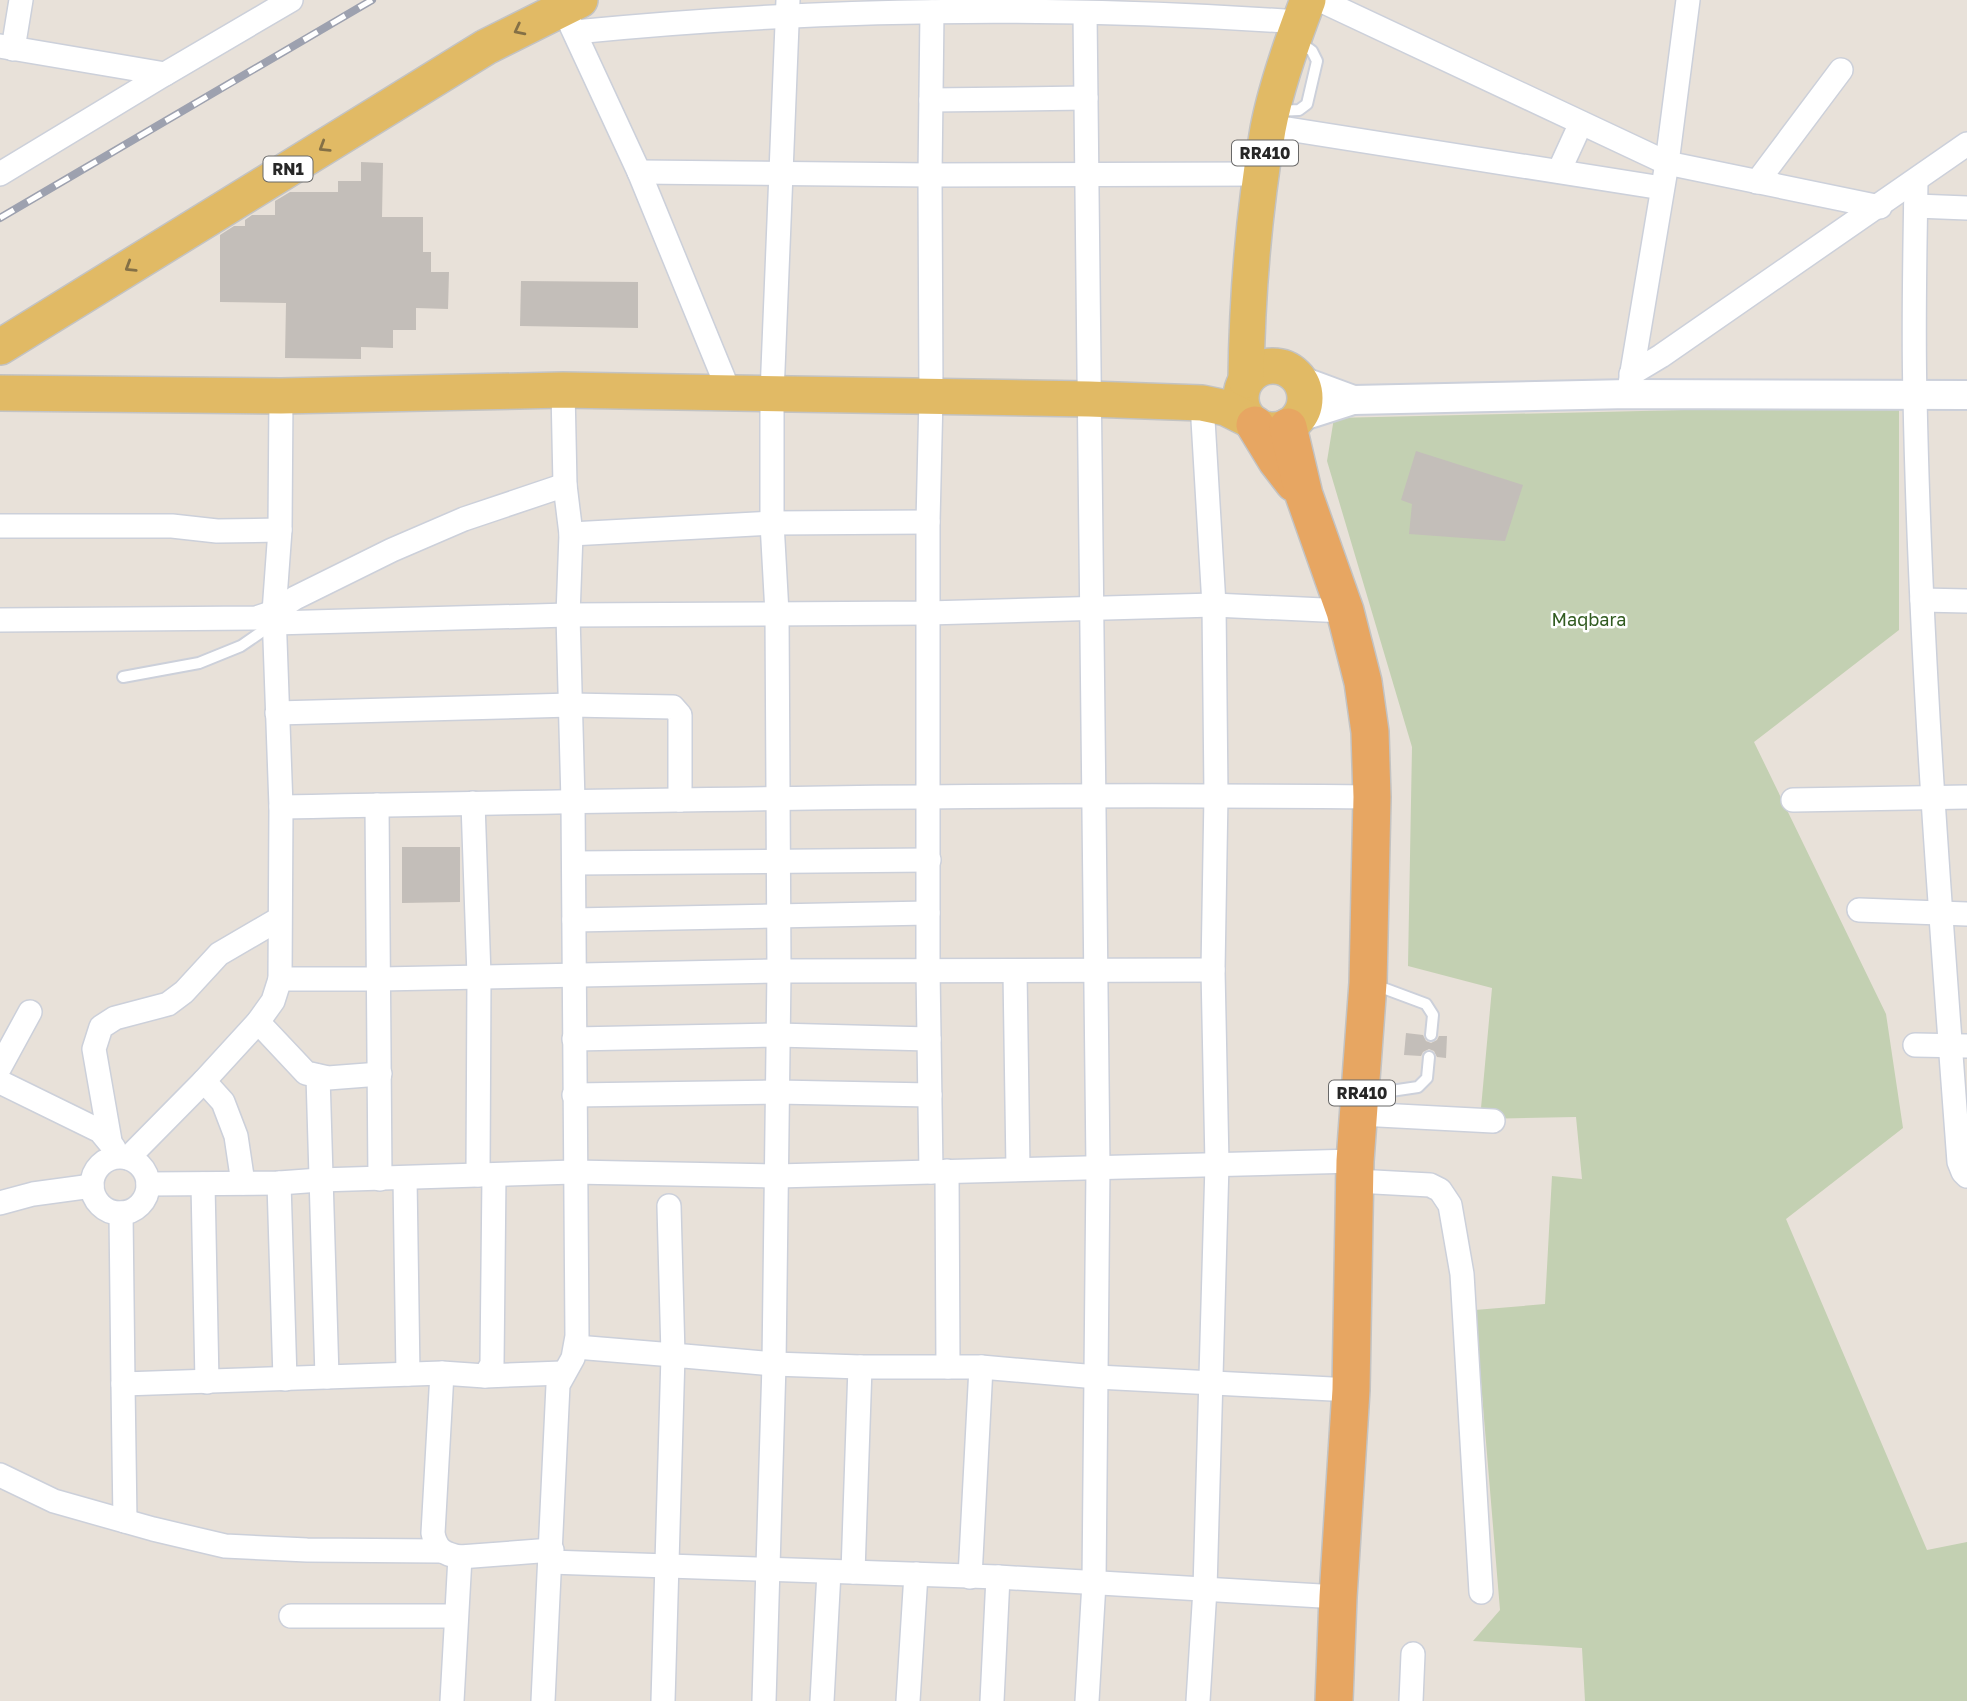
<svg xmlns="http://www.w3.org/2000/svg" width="1967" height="1701" viewBox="0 0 1967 1701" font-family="'Golos Text',sans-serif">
<rect width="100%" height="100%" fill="#e8e1d9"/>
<!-- cemetery -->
<path fill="#c3d0b2" d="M 1899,405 L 1899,630 L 1754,742 L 1886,1014 L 1903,1128 L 1786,1219 L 1927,1550 L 1967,1542 L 1967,1701 L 1585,1701 L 1582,1648 L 1473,1641 L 1500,1610 L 1475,1310 L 1545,1304 L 1552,1176 L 1582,1179 L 1576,1117 L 1480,1119 L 1492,988 L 1408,966 L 1412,747 L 1327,461 L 1334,418 Z"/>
<!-- building -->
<g fill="#c3beb9">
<path d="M 361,162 L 383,163 L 382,217 L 423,217 L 423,252 L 431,252 L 431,272 L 449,272 L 448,309 L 416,308 L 416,330 L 393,330 L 393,348 L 361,347 L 361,359 L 285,358 L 286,303 L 220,302 L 220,235 L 234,226 L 245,226 L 245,220 L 252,215 L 275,215 L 275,201 L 290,192 L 338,192 L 338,181 L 361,181 Z"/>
<path d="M 521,281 L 638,282 L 638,328 L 520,326 Z"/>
<path d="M 1416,451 L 1523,485 L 1505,541 L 1409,534 L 1412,504 L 1401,500 Z"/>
<path d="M 402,847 L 460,847 L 460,902 L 402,903 Z"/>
<path d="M 1406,1033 L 1423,1035 L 1426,1041 L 1431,1043 L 1437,1040 L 1439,1036 L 1447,1036 L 1446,1058 L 1437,1057 L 1434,1051 L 1429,1049 L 1423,1052 L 1421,1056 L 1404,1055 Z"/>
</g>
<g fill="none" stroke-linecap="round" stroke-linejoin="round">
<!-- service casing -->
<g stroke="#ccd0da" stroke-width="14">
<g id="service">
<path d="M 1276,111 L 1299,110 L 1307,104 L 1317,61 L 1312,51 L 1297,40"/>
<path d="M 123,677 L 199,663 L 241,646 L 273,624"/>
<path d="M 1375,985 L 1426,1004 L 1433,1015 L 1431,1035"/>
<path d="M 1364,1095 L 1418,1087 L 1427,1078 L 1429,1057"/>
</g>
</g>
<!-- minor casing -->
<g stroke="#ccd0da" stroke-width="26">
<g id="minor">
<path d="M 1320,0 L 1667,163 L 1880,207"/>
<path d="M 1085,13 L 1098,1167 L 1094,1583 L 1087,1701"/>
<path d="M 569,21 L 639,172 L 730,394"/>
<path d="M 575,32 C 815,8 1058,5 1299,22"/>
<path d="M 0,46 L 165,74 L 291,0"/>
<path d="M 13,49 L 21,0"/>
<path d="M 931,100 L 1086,98"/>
<path d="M 1269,126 L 1662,188"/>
<path d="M 1559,171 L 1581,123"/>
<path d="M 639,172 L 930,175 L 1262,174"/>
<path d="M 0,174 L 165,74"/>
<path d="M 1916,181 C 1915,253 1913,325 1915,397 C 1920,652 1940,907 1959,1162 L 1963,1172 L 1967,1176"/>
<path d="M 1757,182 L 1841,70"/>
<path d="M 1916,206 L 1967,208"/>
<path d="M 1631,374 L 1661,356 L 1967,144"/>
<path d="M 1630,384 L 1667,163 L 1688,0"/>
<path d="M 0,526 L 172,526 L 217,531 L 280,530"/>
<path d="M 571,534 L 772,523 L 928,522"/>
<path d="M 1922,600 L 1967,601"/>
<path d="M 0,620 L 256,618 L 274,612 L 295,598 L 392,550 L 464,519 L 565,485"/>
<path d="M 274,623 L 568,615 L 928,613 L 1214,605 L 1345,611"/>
<path d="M 277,713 L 571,705 L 673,707 L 680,715 L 680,800"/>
<path d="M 1793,800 L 1967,797"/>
<path d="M 473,803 L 479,976 L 478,1175"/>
<path d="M 377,805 L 380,1179"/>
<path d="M 281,807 C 644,800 1008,793 1372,797"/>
<path d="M 574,863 L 929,860"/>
<path d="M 1859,910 L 1967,914"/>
<path d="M 574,920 L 928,913"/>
<path d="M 1015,972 L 1018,1169"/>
<path d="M 280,979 L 380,979 L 779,971 L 1213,970"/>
<path d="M 258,1022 L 306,1073 L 328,1078 L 380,1074"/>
<path d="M 574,1039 L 777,1035 L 929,1039"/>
<path d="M 1915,1045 L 1967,1046"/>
<path d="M 0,1067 L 30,1012"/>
<path d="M 318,1076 L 327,1377"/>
<path d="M 204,1081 L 223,1102 L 236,1136 L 243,1183"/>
<path d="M 0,1082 L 100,1131 L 114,1148"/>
<path d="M 574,1095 L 777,1092 L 930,1095"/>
<path d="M 1360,1114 L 1493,1121"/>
<path d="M 110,1141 L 94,1049 L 101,1027 L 115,1018 L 168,1004 L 184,992 L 219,954 L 279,919"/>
<circle cx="120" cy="1185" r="28"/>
<path d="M 128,1158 L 204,1081 L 258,1022 L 273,1001 L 280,979 L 281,807 L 274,612 L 280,530 L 281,396"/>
<path d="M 947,1171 L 948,1367"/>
<path d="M 931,1172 L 928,970 L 928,522 L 931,397 L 930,175 L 932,12"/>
<path d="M 405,1178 L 408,1374"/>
<path d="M 1356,1181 L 1430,1185 L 1440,1190 L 1450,1205 L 1462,1274 L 1481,1592"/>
<path d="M 279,1183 L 285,1379"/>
<path d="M 148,1184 L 279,1183 L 320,1180 L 574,1172 L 777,1176 L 1355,1161"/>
<path d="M 203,1184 L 207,1382"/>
<path d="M 0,1203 L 33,1194 L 92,1186"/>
<path d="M 121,1213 L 123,1384 L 442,1373 L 433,1533 C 436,1550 444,1554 460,1557 L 552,1550"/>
<path d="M 576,1347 L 673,1355 L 669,1206"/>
<path d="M 442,1373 L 485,1376 L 492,1364 L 494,1175"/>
<path d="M 485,1376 L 562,1373"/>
<path d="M 123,1384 L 125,1521"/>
<path d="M 0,1475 L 54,1501 L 153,1529 L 225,1546 L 307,1550 L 440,1551"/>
<path d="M 550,1562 L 998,1577 L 1338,1597"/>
<path d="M 853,1572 L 860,1367"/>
<path d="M 970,1577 L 981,1367"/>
<path d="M 291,1616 L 456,1616"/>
<path d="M 452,1701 L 460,1557"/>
<path d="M 543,1701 L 558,1385 L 573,1358 L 577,1336 L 573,802 L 568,615 L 571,534 L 565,485 L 563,390"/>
<path d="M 663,1701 L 673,1355 L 774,1364 L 860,1367 L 981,1367 L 1097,1377 L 1351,1390"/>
<path d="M 764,1701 L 774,1364 L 779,971 L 777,613 L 772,523 L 772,394 L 788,0"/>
<path d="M 822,1701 L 829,1572"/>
<path d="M 908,1701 L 916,1574"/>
<path d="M 992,1701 L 998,1577"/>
<path d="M 1198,1701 L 1205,1589 L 1217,1164 L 1213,970 L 1216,795 L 1214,605 L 1202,403"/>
<path d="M 1411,1701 L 1413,1654"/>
</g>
</g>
<!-- tertiary casing -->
<g stroke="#ccd0da" stroke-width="32">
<g id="tertiary">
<path d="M 1299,380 L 1353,400"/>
<path d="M 1300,417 L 1353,400 L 1629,394 L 1967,395"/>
</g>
</g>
<!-- primary casing -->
<g stroke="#c3c3c3" stroke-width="38">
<g id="primary">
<path d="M 0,347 L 486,47 L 580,0"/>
<circle cx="1273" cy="398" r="32"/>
<path d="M 1246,380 C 1247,297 1254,211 1268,129 C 1276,87 1293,39 1308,0"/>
<path d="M 0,393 L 281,396 L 563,390 L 1089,399 L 1202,403 L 1226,408 L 1248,419"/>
</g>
</g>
<!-- trunk casing -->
<g stroke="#c3c3c3" stroke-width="40">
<g id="trunk">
<path d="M 1255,425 L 1277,461 L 1294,483"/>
<path d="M 1288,427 L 1304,495 L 1345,611 L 1363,682 L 1370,732 L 1372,797 L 1368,983 L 1355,1161 L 1351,1390 L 1338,1597 L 1334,1701"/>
</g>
</g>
<!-- service -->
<use href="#service" stroke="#fff" stroke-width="10"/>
<!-- minor -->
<use href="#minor" stroke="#fff" stroke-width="23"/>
<!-- tertiary -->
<use href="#tertiary" stroke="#fff" stroke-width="28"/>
<!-- primary -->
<use href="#primary" stroke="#e1ba65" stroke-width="35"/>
<!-- trunk -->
<use href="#trunk" stroke="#e7a662" stroke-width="37"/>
<!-- rail casing -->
<g stroke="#9da1af" stroke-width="8">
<path id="rail" d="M 0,218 L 372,0"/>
</g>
<!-- rail -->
<use href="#rail" stroke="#fff" stroke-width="5" stroke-dasharray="16" stroke-linecap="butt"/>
</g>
<!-- one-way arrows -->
<defs><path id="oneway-chevron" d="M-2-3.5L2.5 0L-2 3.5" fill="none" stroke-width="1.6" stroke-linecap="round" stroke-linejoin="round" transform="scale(1.75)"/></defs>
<g stroke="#847046">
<use href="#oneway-chevron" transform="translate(519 30) rotate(153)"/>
<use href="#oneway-chevron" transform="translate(324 147) rotate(148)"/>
<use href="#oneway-chevron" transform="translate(130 267) rotate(148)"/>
</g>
<g text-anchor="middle" stroke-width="5" stroke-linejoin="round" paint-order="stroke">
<!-- shield labels -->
<g fill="#fff" stroke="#686868" stroke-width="2">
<rect x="1232" y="140.5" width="66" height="25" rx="5"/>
<rect x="263.5" y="156.5" width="49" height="25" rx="5"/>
<rect x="1329" y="1080.5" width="66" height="25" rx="5"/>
</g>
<g font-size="16" font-weight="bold" fill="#272727">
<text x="1265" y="159">RR410</text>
<text x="288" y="175">RN1</text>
<text x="1362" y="1099">RR410</text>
</g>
<!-- park labels -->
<g font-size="18" fill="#315b20" stroke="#fff">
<text x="1589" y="626">Maqbara</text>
</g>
</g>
</svg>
